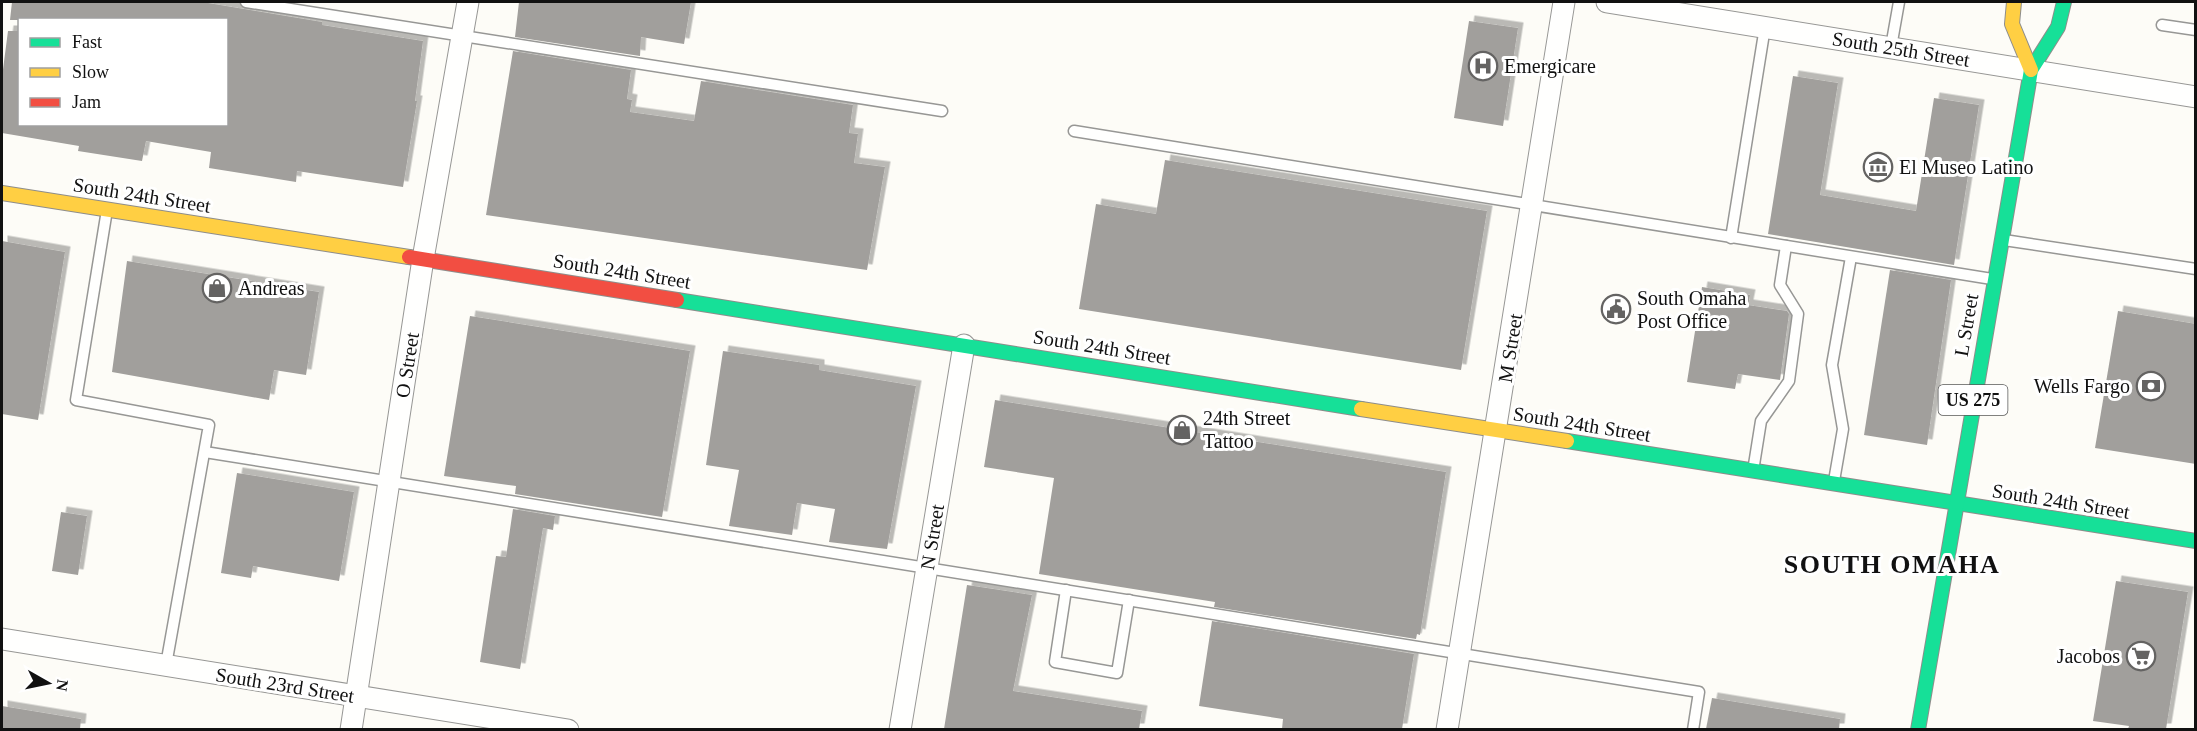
<svg xmlns="http://www.w3.org/2000/svg" width="2197" height="731" viewBox="0 0 2197 731" font-family="Georgia,serif">
<defs>
<filter id="shadow"><feDropShadow dx="5.5" dy="-5.5" stdDeviation="0" flood-color="#0004"/></filter>
</defs>
<rect width="100%" height="100%" fill="#fdfcf7"/>
<!-- building -->
<g fill="#a19f9c" filter="url(#shadow)">
<path d="M 12,2 L 202,2 L 322,22 L 322,25 L 423,41 L 415,101 L 417,101 L 403,187 L 297,171 L 296,182 L 209,168 L 211,152 L 146,141 L 142,161 L 78,151 L 79,146 L 2,133 L 2,77 L 8,31 L 20,31 L 20,124 L 226,124 L 226,20 L 10,20 Z"/>
<path d="M 519,2 L 691,2 L 684,44 L 641,37 L 640,56 L 515,37 Z"/>
<path d="M 1469,21 L 1518,28 L 1503,126 L 1454,118 Z"/>
<path d="M 513,51 L 631,70 L 627,99 L 632,100 L 630,112 L 694,121 L 701,81 L 853,105 L 849,133 L 858,134 L 854,163 L 885,167 L 867,270 L 486,215 Z"/>
<path d="M 1793,76 L 1838,83 L 1820,195 L 1916,211 L 1934,98 L 1979,105 L 1954,265 L 1768,234 Z"/>
<path d="M 1165,160 L 1487,211 L 1461,370 L 1079,309 L 1096,204 L 1156,214 Z"/>
<path d="M 2,241 L 65,252 L 38,420 L 2,414 Z"/>
<path d="M 127,261 L 319,292 L 306,375 L 274,370 L 269,400 L 112,372 Z"/>
<path d="M 1890,270 L 1951,280 L 1927,445 L 1864,435 Z"/>
<path d="M 1702,287 L 1750,295 L 1748,305 L 1787,311 L 1789,314 L 1780,380 L 1738,374 L 1735,389 L 1687,382 Z"/>
<path d="M 2118,311 L 2196,324 L 2196,464 L 2095,448 Z"/>
<path d="M 470,316 L 690,351 L 662,517 L 515,494 L 516,486 L 444,476 Z"/>
<path d="M 723,351 L 819,365 L 819,370 L 916,386 L 887,549 L 829,542 L 835,509 L 797,503 L 792,535 L 729,526 L 739,470 L 706,465 Z"/>
<path d="M 995,400 L 1446,472 L 1420,635 L 1417,634 L 1416,639 L 1214,607 L 1215,602 L 1039,574 L 1054,478 L 984,467 Z"/>
<path d="M 237,473 L 354,492 L 339,581 L 253,566 L 251,578 L 221,573 Z"/>
<path d="M 513,509 L 555,516 L 553,530 L 543,528 L 520,669 L 480,662 L 496,556 L 506,557 Z"/>
<path d="M 61,512 L 87,516 L 78,575 L 52,571 Z"/>
<path d="M 2116,581 L 2188,592 L 2166,729 L 2128,729 L 2129,726 L 2093,721 Z"/>
<path d="M 967,585 L 1032,595 L 1013,691 L 1142,711 L 1139,729 L 944,729 Z"/>
<path d="M 1212,621 L 1414,654 L 1402,729 L 1282,729 L 1283,719 L 1199,706 Z"/>
<path d="M 1712,698 L 1840,719 L 1839,729 L 1706,729 Z"/>
<path d="M 2,706 L 81,719 L 80,729 L 2,729 Z"/>
</g>
<g fill="none" stroke-linecap="round" stroke-linejoin="round">
<!-- lane casing -->
<g stroke="#979795" stroke-width="13">
<g id="lane">
<path d="M 246,2 L 942,111"/>
<path d="M 2162,25 L 2196,30"/>
<path d="M 1891,47 L 1899,2"/>
<path d="M 1074,131 L 1992,279"/>
<path d="M 107,210 L 76,400 L 209,425 L 166,665"/>
<path d="M 1731,238 L 1765,27"/>
<path d="M 2004,240 L 2196,269"/>
<path d="M 205,452 L 1699,692 L 1693,730"/>
<path d="M 1753,471 L 1761,421 L 1789,381 L 1798,314 L 1780,285 L 1786,246"/>
<path d="M 1834,481 L 1843,429 L 1832,365 L 1851,257"/>
<path d="M 1066,590 L 1055,662 L 1117,673 L 1129,600"/>
</g>
</g>
<!-- street casing -->
<g stroke="#979795" stroke-width="23">
<g id="street">
<path d="M 1607,2 L 2196,97"/>
<path d="M 2,639 L 568,730"/>
<path d="M 351,730 L 423,259 L 468,2"/>
<path d="M 900,730 L 964,345"/>
<path d="M 1447,730 L 1564,2"/>
</g>
</g>
<!-- fast casing -->
<g stroke="#8e8d8b" stroke-width="16">
<g id="fast">
<path d="M 677,300 L 1361,409"/>
<path d="M 1567,441 L 2196,541"/>
<path d="M 1918,730 L 2031,70 L 2058,27 L 2064,2"/>
</g>
</g>
<!-- slow casing -->
<g stroke="#8e8d8b" stroke-width="16">
<g id="slow">
<path d="M 2014,2 L 2012,24 L 2031,70"/>
<path d="M 2,193 L 409,257"/>
<path d="M 1361,409 L 1567,441"/>
</g>
</g>
<!-- jam casing -->
<g stroke="#8e8d8b" stroke-width="16">
<path id="jam" d="M 409,257 L 677,300"/>
</g>
<!-- lane -->
<use href="#lane" stroke="#fffffe" stroke-width="10"/>
<!-- street -->
<use href="#street" stroke="#fffffe" stroke-width="21"/>
<!-- fast -->
<use href="#fast" stroke="#16e098" stroke-width="14"/>
<!-- slow -->
<use href="#slow" stroke="#ffcf43" stroke-width="14"/>
<!-- jam -->
<use href="#jam" stroke="#f24e42" stroke-width="14"/>
</g>
<!-- icons -->
<defs>
<g id="hospital-ring" transform="scale(1.5)"><circle r="9.5" fill="#fff" stroke="#646362" stroke-width="1.5"/><path d="M-5-5h3v3.5h4V-5h3V5h-3V1.5h-4V5h-3Z" fill="#646362"/></g>
<g id="museum-ring" transform="scale(1.5)"><circle r="9.5" fill="#fff" stroke="#646362" stroke-width="1.5"/><path d="M0-6L6-3V-2H-6V-3ZM-5-1h2V3h-2ZM-1-1h2V3h-2ZM3-1h2V3H3ZM-6 4H6V6H-6Z" fill="#646362"/></g>
<g id="shop-ring" transform="scale(1.5)"><circle r="9.5" fill="#fff" stroke="#646362" stroke-width="1.5"/><path d="M-5-2.5h2.3a2.7 3.5 0 0 1 5.4 0H5L5.5 6h-11ZM-1.5-2.5h3a1.5 2.3 0 0 0-3 0Z" fill="#646362"/></g>
<g id="civic-ring" transform="scale(1.5)"><circle r="9.5" fill="#fff" stroke="#646362" stroke-width="1.5"/><path d="M-.6-6.5H3V-4.5H.6V-3L4-1V1h2V6H-6V1h2V-1L-.6-3ZM-1.2 2.5V6h2.4V2.5Z" fill="#646362"/></g>
<g id="bank-ring" transform="scale(1.5)"><circle r="9.5" fill="#fff" stroke="#646362" stroke-width="1.5"/><path d="M-6-4H6V4H-6ZM0-2.3a2.3 2.3 0 1 0 0 4.6a2.3 2.3 0 1 0 0-4.6Z" fill="#646362"/></g>
<g id="supermarket-ring" transform="scale(1.5)"><circle r="9.5" fill="#fff" stroke="#646362" stroke-width="1.5"/><path d="M-6-5.5h2.5l.6 2H6L4.5 2H-2.5L-4.4-4H-6ZM-1.5 3.2a1.3 1.3 0 1 0 .1 0ZM3 3.2a1.3 1.3 0 1 0 .1 0Z" fill="#646362"/></g>
</defs>
<g fill-rule="evenodd">
<use href="#hospital-ring" x="1483" y="66"/>
<use href="#museum-ring" x="1878" y="167"/>
<use href="#shop-ring" x="217" y="288"/>
<use href="#civic-ring" x="1616" y="309"/>
<use href="#bank-ring" x="2151" y="386"/>
<use href="#shop-ring" x="1182" y="430"/>
<use href="#supermarket-ring" x="2141" y="656"/>
</g>
<g text-anchor="middle" stroke-width="6" stroke-linejoin="round" paint-order="stroke">
<!-- shield labels -->
<rect fill="#fff" stroke="#585858" stroke-width="1.5" x="1938.5" y="385" width="69" height="30" rx="4.5"/>
<g font-size="18" font-weight="bold" fill="#111">
<text x="1973" y="406">US 275</text>
</g>
<!-- street labels -->
<g font-size="20" fill="#111" stroke="#fff">
<text transform="translate(1901 49) rotate(9)" y="7">South 25th Street</text>
<text transform="translate(142 195) rotate(9)" y="7">South 24th Street</text>
<text transform="translate(622 271) rotate(9)" y="7">South 24th Street</text>
<text transform="translate(1966 325) rotate(-80)" y="7">L Street</text>
<text transform="translate(1102 347) rotate(9)" y="7">South 24th Street</text>
<text transform="translate(1510 348) rotate(-81)" y="7">M Street</text>
<text transform="translate(407 365) rotate(-81)" y="7">O Street</text>
<text transform="translate(1582 424) rotate(9)" y="7">South 24th Street</text>
<text transform="translate(2061 501) rotate(9)" y="7">South 24th Street</text>
<text transform="translate(932 537) rotate(-81)" y="7">N Street</text>
<text transform="translate(285 685) rotate(9)" y="7">South 23rd Street</text>
</g>
<!-- poi labels -->
<g font-size="20" fill="#111" stroke="#fff" text-anchor="start">
<text x="1504" y="73">Emergicare</text>
<text x="1899" y="174">El Museo Latino</text>
<text x="238" y="295">Andreas</text>
<text x="1637" y="305">South Omaha<tspan x="1637" dy="23">Post Office</tspan></text>
<text x="2130" y="393" text-anchor="end">Wells Fargo</text>
<text x="1203" y="425">24th Street<tspan x="1203" dy="23">Tattoo</tspan></text>
<text x="2120" y="663" text-anchor="end">Jacobos</text>
</g>
<!-- district labels -->
<g font-size="26" font-weight="bold" letter-spacing="1.5" fill="#111" stroke="#fff">
<text x="1892" y="573">SOUTH OMAHA</text>
</g>
</g>
<!-- border -->
<rect width="2197" height="731" fill="none" stroke="#111111" stroke-width="6"/>
<!-- legend -->
<rect x="18" y="18" width="210" height="108" fill="#ffffff" stroke="#a0a0a0" stroke-width="1.5"/>
<rect x="30" y="38" width="30" height="9" fill="#16e098" stroke="#a0a0a0" stroke-width="1.5"/>
<text x="72" y="48" font-size="18" fill="#111111">Fast</text>
<rect x="30" y="68" width="30" height="9" fill="#ffcf43" stroke="#a0a0a0" stroke-width="1.5"/>
<text x="72" y="78" font-size="18" fill="#111111">Slow</text>
<rect x="30" y="98" width="30" height="9" fill="#f24e42" stroke="#a0a0a0" stroke-width="1.5"/>
<text x="72" y="108" font-size="18" fill="#111111">Jam</text>
<!-- north arrow -->
<g transform="translate(48 683) rotate(99)" stroke="#ffffff" stroke-width="4.5" paint-order="stroke">
<path d="M0-4.5L10 22L0 15L-10 22Z" fill="#111111"/>
<text y="-9" font-size="16" font-weight="bold" text-anchor="middle" fill="#111111">N</text>
</g>
</svg>
